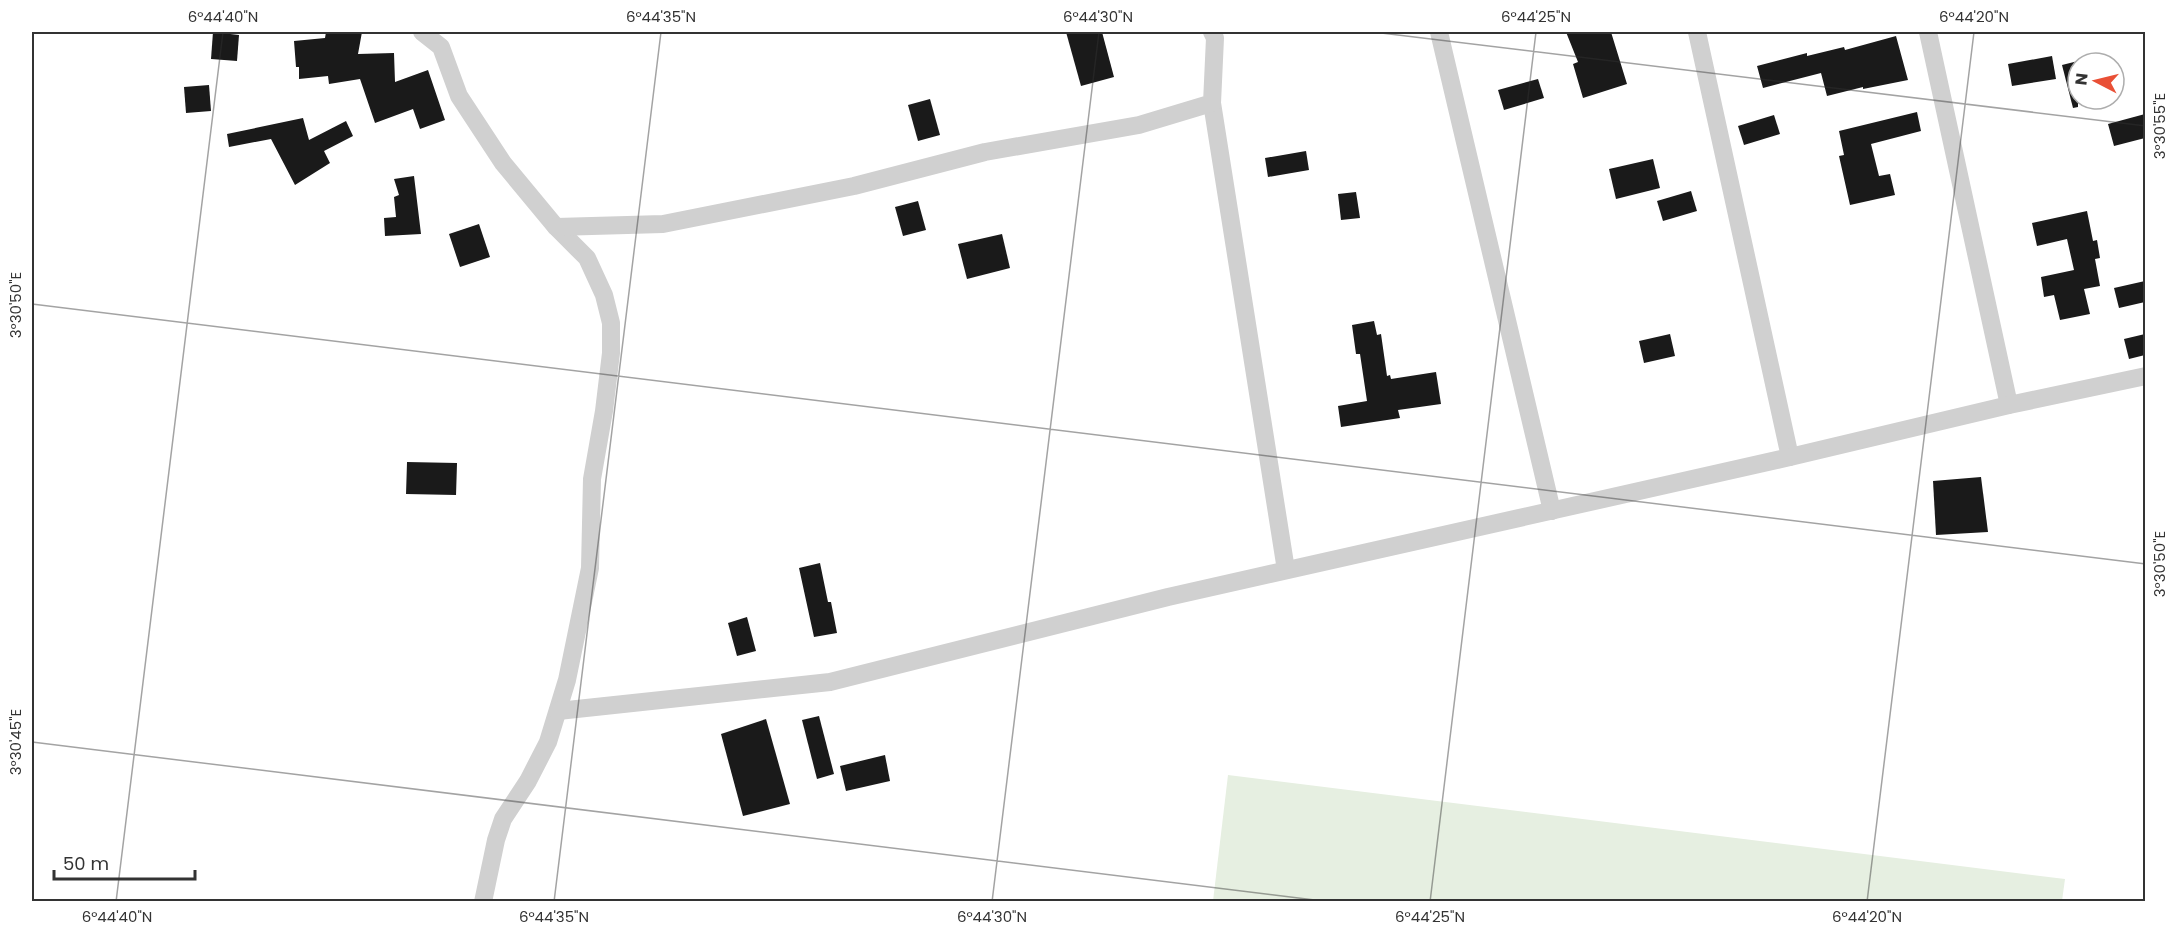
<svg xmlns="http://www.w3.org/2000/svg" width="2177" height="933" viewBox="0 0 2177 933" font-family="Poppins,sans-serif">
<rect width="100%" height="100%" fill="#fff"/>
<!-- green -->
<path fill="#e6efe1" d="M 1228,775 L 2065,879 L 2062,901 L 1213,901 Z"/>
<!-- building -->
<g fill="#1a1a1a">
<path d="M 213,32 L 239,35 L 237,61 L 211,59 Z"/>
<path d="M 326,32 L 362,32 L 358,54 L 394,53 L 395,82 L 428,70 L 445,120 L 420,129 L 413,109 L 375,123 L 360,79 L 329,84 L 328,76 L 299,79 L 299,67 L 296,67 L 294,41 L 325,38 Z"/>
<path d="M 1066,32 L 1102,32 L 1114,77 L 1081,86 Z"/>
<path d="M 1566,32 L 1611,32 L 1627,84 L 1583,98 L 1573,64 L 1578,62 Z"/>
<path d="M 1896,36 L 1908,80 L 1863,89 L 1863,87 L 1827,96 L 1821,73 L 1763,88 L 1757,66 L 1807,53 L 1807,56 L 1844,47 L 1845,50 Z"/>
<path d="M 2052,56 L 2056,79 L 2012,86 L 2008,64 Z"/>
<path d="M 2078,61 L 2078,107 L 2073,108 L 2062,65 Z"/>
<path d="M 1538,79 L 1544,98 L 1504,110 L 1498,90 Z"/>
<path d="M 209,85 L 211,111 L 186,113 L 184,87 Z"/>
<path d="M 930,99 L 940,135 L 918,141 L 908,105 Z"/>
<path d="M 1917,112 L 1921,131 L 1871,144 L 1879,176 L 1890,174 L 1895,195 L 1850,205 L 1839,156 L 1844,155 L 1839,131 Z"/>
<path d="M 2145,114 L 2145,138 L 2114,146 L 2108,124 Z"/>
<path d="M 1774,115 L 1780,134 L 1744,145 L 1738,126 Z"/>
<path d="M 303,118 L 309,140 L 346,121 L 353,136 L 324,151 L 330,163 L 295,185 L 271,139 L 229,147 L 227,134 Z"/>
<path d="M 1306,151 L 1309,170 L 1268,177 L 1265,158 Z"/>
<path d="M 1653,159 L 1660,188 L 1616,199 L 1609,169 Z"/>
<path d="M 414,176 L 421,234 L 385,236 L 384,218 L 396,217 L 394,197 L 399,195 L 394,179 Z"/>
<path d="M 1691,191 L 1697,211 L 1663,221 L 1657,201 Z"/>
<path d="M 1356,192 L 1360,218 L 1341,220 L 1338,194 Z"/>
<path d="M 918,201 L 926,230 L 903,236 L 895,207 Z"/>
<path d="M 2087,211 L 2093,241 L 2097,240 L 2100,258 L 2095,259 L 2100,286 L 2084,289 L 2090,314 L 2060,320 L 2054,295 L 2044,297 L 2041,277 L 2074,270 L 2067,239 L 2037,246 L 2032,223 Z"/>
<path d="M 479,224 L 490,257 L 460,267 L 449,234 Z"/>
<path d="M 1002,234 L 1010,268 L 967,279 L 958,244 Z"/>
<path d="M 2145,281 L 2145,302 L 2119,308 L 2114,288 Z"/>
<path d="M 1374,321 L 1377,335 L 1381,334 L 1387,376 L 1390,375 L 1391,379 L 1436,372 L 1441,404 L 1398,410 L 1400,418 L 1341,427 L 1338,406 L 1367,401 L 1360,354 L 1356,354 L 1352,325 Z"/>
<path d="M 1670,334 L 1675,356 L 1644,363 L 1639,341 Z"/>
<path d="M 2145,334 L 2145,355 L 2129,359 L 2124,339 Z"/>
<path d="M 407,462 L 457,463 L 456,495 L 406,494 Z"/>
<path d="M 1981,477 L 1988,532 L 1936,535 L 1933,481 Z"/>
<path d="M 820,563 L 828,602 L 831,602 L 837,633 L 814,637 L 799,568 Z"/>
<path d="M 747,617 L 756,651 L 737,656 L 728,623 Z"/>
<path d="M 819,716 L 834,774 L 817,779 L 802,720 Z"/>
<path d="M 766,719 L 790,804 L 743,816 L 721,734 Z"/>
<path d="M 885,755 L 890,781 L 846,791 L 840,766 Z"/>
</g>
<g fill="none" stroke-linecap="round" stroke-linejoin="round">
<!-- street -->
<g stroke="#d0d0d0" stroke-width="18">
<path d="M 422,32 L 441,47 L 459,96 L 503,163 L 556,227 L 587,258 L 604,295 L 611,323 L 611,353 L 604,411 L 592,479 L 590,568 L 567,680 L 548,742 L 528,781 L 503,819 L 496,840 L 483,902"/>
<path d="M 1439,32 L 1552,511"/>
<path d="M 1697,32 L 1790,457"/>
<path d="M 1928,32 L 2009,405"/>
<path d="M 1212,103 L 1286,570"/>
<path d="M 556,227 L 663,224 L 854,186 L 985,152 L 1139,125 L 1212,103 L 1215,38 L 1212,32"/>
<path d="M 558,711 L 830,682 L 1168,597 L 1790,457 L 2009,405 L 2146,376"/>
</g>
</g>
<!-- ticks -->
<path fill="none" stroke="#333" stroke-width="1.5" stroke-opacity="0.45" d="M 1373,32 L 2146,126M 32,304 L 2146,564M 32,742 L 1331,902M 116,902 L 223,32M 554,902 L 661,32M 992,902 L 1099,32M 1430,902 L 1536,32M 1867,902 L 1974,32"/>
<!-- border -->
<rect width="2177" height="933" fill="none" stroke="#ffffff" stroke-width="66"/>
<!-- north arrow -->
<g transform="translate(2096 81) rotate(277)"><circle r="28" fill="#ffffff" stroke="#adadad" stroke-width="1.5"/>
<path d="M0-4.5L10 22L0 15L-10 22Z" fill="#e95036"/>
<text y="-9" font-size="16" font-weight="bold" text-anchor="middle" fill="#333333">N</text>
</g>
<!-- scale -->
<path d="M54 870v9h141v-9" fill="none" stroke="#333333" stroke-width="3"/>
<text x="63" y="870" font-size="18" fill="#333333" stroke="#ffffff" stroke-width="4.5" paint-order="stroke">50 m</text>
<rect x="33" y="33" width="2111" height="867" fill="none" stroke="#333" stroke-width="2"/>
<g font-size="15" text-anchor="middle" fill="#333">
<text x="223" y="22">6°44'40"N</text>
<text x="661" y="22">6°44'35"N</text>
<text x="1098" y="22">6°44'30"N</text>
<text x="1536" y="22">6°44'25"N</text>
<text x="1974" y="22">6°44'20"N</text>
<text transform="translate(2160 126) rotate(-90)" y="5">3°30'55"E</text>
<text transform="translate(16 305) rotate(-90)" y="5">3°30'50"E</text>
<text transform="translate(2160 564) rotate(-90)" y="5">3°30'50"E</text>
<text transform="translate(16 742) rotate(-90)" y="5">3°30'45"E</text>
<text x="117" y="922">6°44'40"N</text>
<text x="554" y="922">6°44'35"N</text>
<text x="992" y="922">6°44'30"N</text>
<text x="1430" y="922">6°44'25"N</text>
<text x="1867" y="922">6°44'20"N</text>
</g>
</svg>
